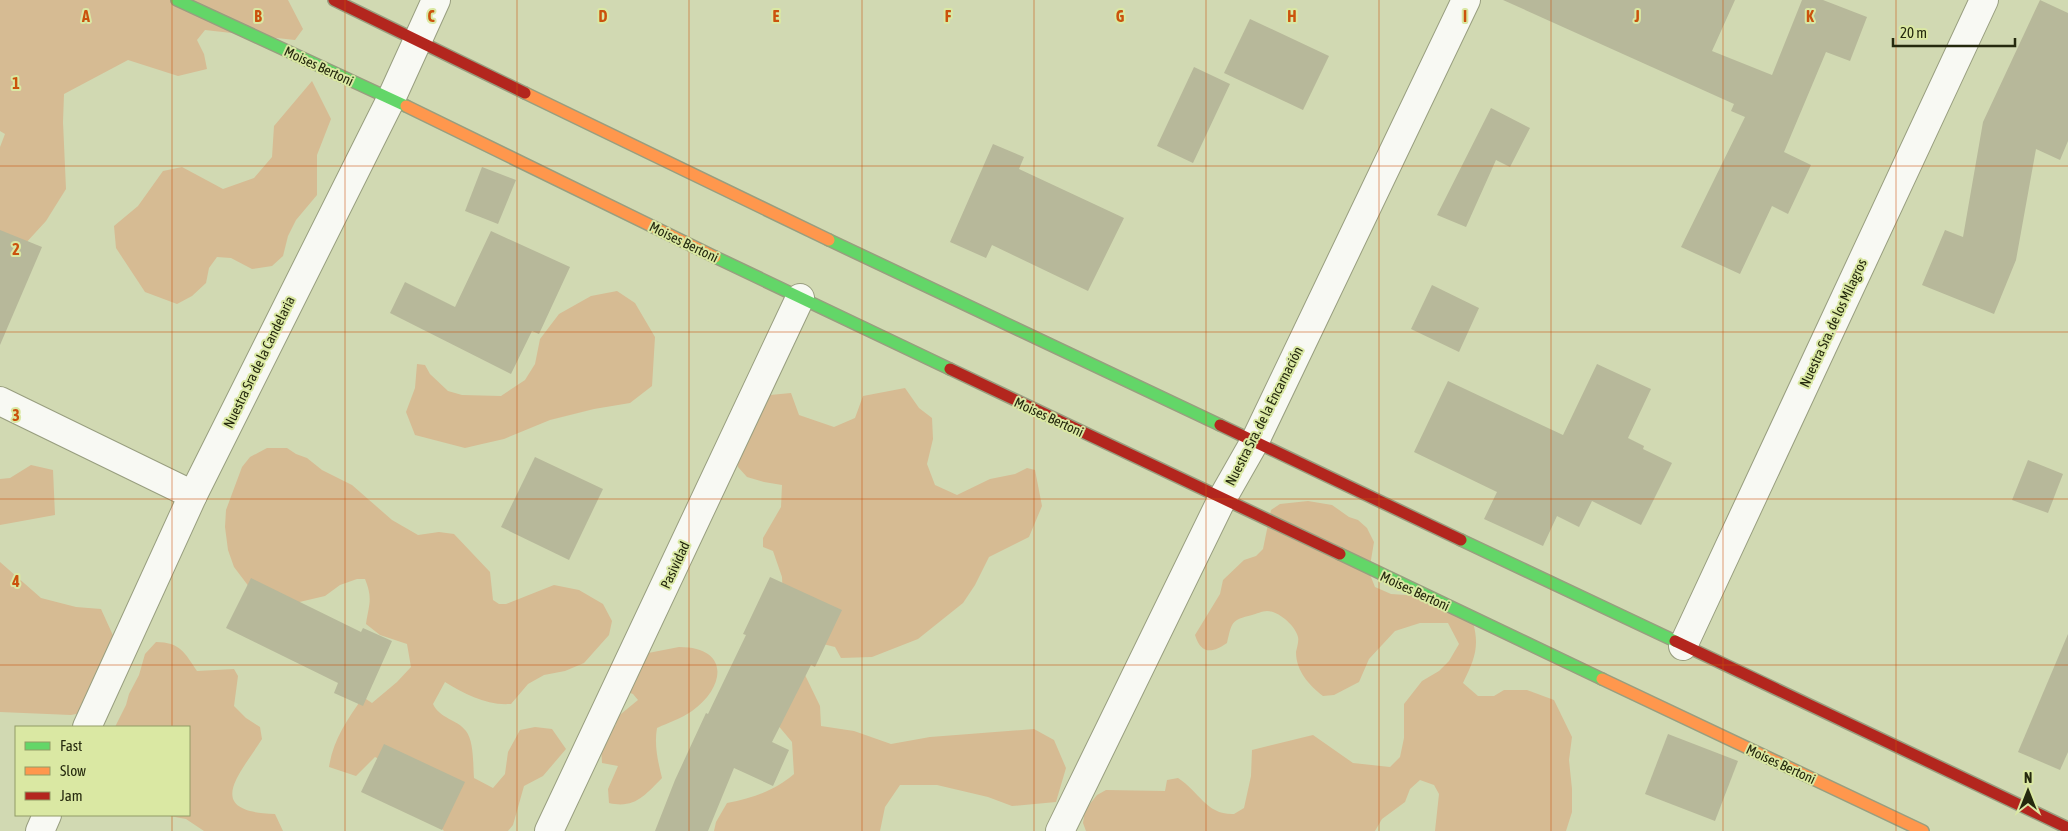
<svg xmlns="http://www.w3.org/2000/svg" width="2068" height="831" viewBox="0 0 2068 831" font-family="'Asap Condensed',sans-serif">
<rect width="100%" height="100%" fill="#d1d9b2"/>
<!-- forest -->
<g fill="#d6bb93">
<path d="M 0,0 L 288,0 L 303,29 L 295,40 L 205,30 L 197,40 L 204,54 L 207,69 L 178,76 L 128,60 L 64,94 L 63,122 L 66,189 L 46,221 L 24,245 L 0,248 L 0,147 L 5,134 L 0,131 Z"/>
<path d="M 312,81 L 331,119 L 317,155 L 317,195 L 296,220 L 288,236 L 283,256 L 272,266 L 252,269 L 231,258 L 217,257 L 209,268 L 206,283 L 192,296 L 177,304 L 145,292 L 116,248 L 114,226 L 138,206 L 163,171 L 182,167 L 223,189 L 254,178 L 272,157 L 274,126 Z"/>
<path d="M 617,291 L 635,303 L 655,337 L 652,386 L 630,403 L 594,409 L 550,420 L 504,439 L 482,444 L 465,448 L 415,435 L 406,412 L 415,388 L 417,364 L 425,365 L 430,374 L 448,391 L 462,395 L 501,396 L 525,380 L 535,364 L 540,339 L 559,314 L 591,296 Z"/>
<path d="M 905,388 L 919,408 L 932,418 L 933,439 L 927,464 L 935,485 L 957,495 L 990,479 L 1015,474 L 1027,468 L 1035,470 L 1042,506 L 1029,537 L 989,557 L 975,585 L 963,603 L 918,639 L 872,657 L 841,658 L 835,647 L 823,644 L 784,619 L 782,577 L 773,551 L 763,547 L 763,538 L 781,507 L 782,485 L 764,482 L 747,477 L 738,467 L 735,438 L 750,412 L 770,395 L 791,393 L 799,415 L 834,427 L 855,418 L 863,396 Z"/>
<path d="M 267,448 L 287,448 L 296,454 L 307,458 L 322,470 L 352,485 L 392,520 L 418,535 L 439,532 L 454,534 L 490,572 L 493,600 L 499,604 L 506,604 L 554,585 L 579,590 L 603,604 L 612,621 L 609,635 L 584,663 L 565,671 L 544,675 L 528,684 L 511,704 C 487,706 465,694 445,682 L 433,704 C 440,719 457,719 466,731 C 474,741 473,765 474,778 L 493,788 L 505,774 L 508,752 L 520,730 L 535,727 L 552,729 L 566,749 L 543,776 L 524,786 L 513,825 L 508,831 L 444,831 L 379,759 L 375,757 L 356,776 L 329,767 C 333,740 347,720 363,697 L 372,703 L 397,682 L 411,667 L 407,644 L 380,635 L 366,624 C 369,604 373,599 365,579 L 357,579 L 340,585 L 325,596 L 278,607 L 256,596 L 234,567 L 228,550 L 225,527 L 226,510 L 242,467 L 250,457 Z"/>
<path d="M 31,465 L 53,470 L 55,515 L 0,525 L 0,479 L 10,478 Z"/>
<path d="M 1308,501 L 1332,505 L 1349,517 L 1358,520 L 1367,528 L 1374,542 L 1369,572 L 1375,587 L 1391,594 L 1421,596 L 1473,622 C 1480,648 1474,660 1463,683 L 1478,696 L 1494,696 L 1504,690 L 1527,690 L 1554,700 L 1572,737 L 1569,760 L 1572,789 L 1572,812 L 1566,831 L 1435,831 L 1439,794 L 1434,785 L 1420,780 L 1410,789 L 1405,802 L 1382,819 L 1375,831 L 1086,831 L 1083,823 L 1085,810 L 1097,795 L 1106,790 L 1165,791 L 1167,780 L 1178,778 C 1200,792 1206,815 1234,814 L 1244,808 L 1251,776 L 1252,750 L 1313,735 L 1353,763 L 1390,767 L 1400,757 L 1404,738 L 1404,704 L 1422,681 L 1439,671 L 1449,661 L 1459,644 L 1448,623 L 1420,623 L 1395,631 L 1369,659 L 1359,682 L 1334,695 L 1323,696 C 1309,685 1296,671 1296,652 C 1297,647 1299,641 1298,637 C 1295,625 1278,611 1267,611 C 1262,611 1256,614 1252,615 C 1231,620 1232,622 1227,643 C 1213,653 1201,655 1195,635 L 1220,594 L 1223,580 L 1244,560 L 1256,556 L 1263,549 L 1271,510 L 1280,504 Z"/>
<path d="M 0,562 L 41,598 L 76,607 L 101,609 L 116,642 L 86,712 L 71,715 L 0,712 Z"/>
<path d="M 156,642 C 180,642 185,653 197,671 L 234,669 L 238,676 L 234,706 L 246,718 L 260,727 L 262,739 C 240,774 202,812 275,814 L 283,831 L 204,831 L 186,819 L 164,815 L 189,815 L 189,727 L 115,727 L 126,705 L 129,694 L 139,675 L 145,654 Z"/>
<path d="M 679,647 C 730,647 726,687 692,711 C 682,718 668,723 657,728 C 654,745 658,762 662,778 C 645,795 635,809 609,803 L 608,789 L 618,766 L 602,763 L 601,747 L 606,731 L 616,725 L 616,718 L 638,700 L 633,694 L 622,690 L 643,654 Z"/>
<path d="M 805,675 L 820,706 L 821,726 L 854,731 L 891,744 L 930,737 L 1034,729 L 1054,740 L 1066,768 L 1056,802 L 1012,806 L 988,797 L 937,785 L 900,785 L 885,807 L 880,831 L 714,831 L 716,822 L 727,803 C 753,798 774,791 794,774 L 792,742 L 761,705 Z"/>
</g>
<!-- building -->
<g fill="#b7b89a">
<path d="M 1503,0 L 1735,0 L 1712,51 L 1772,75 L 1802,0 L 1823,0 L 1867,17 L 1850,61 L 1826,52 L 1784,152 L 1811,165 L 1788,214 L 1772,206 L 1740,274 L 1681,247 L 1745,117 L 1731,111 L 1734,104 Z"/>
<path d="M 2040,0 L 2068,13 L 2068,141 L 2060,160 L 2036,149 L 2016,260 L 1994,314 L 1922,285 L 1945,230 L 1963,237 L 1983,122 Z"/>
<path d="M 1250,19 L 1329,56 L 1303,110 L 1224,73 Z"/>
<path d="M 1194,67 L 1230,84 L 1193,163 L 1157,146 Z"/>
<path d="M 1491,108 L 1530,128 L 1510,167 L 1496,160 L 1466,227 L 1437,215 Z"/>
<path d="M 993,144 L 1024,157 L 1019,169 L 1124,218 L 1088,291 L 992,245 L 986,258 L 950,242 Z"/>
<path d="M 482,167 L 516,180 L 498,224 L 465,211 Z"/>
<path d="M 0,230 L 42,247 L 0,345 Z"/>
<path d="M 491,231 L 570,267 L 539,334 L 532,331 L 511,374 L 390,313 L 405,282 L 455,307 Z"/>
<path d="M 1432,285 L 1479,308 L 1459,352 L 1411,329 Z"/>
<path d="M 1597,364 L 1651,389 L 1628,438 L 1644,446 L 1643,449 L 1672,463 L 1641,525 L 1592,501 L 1579,527 L 1557,516 L 1543,546 L 1484,519 L 1497,492 L 1414,452 L 1448,381 L 1563,435 Z"/>
<path d="M 535,457 L 603,489 L 569,560 L 501,527 Z"/>
<path d="M 2028,460 L 2063,474 L 2048,513 L 2012,500 Z"/>
<path d="M 770,577 L 842,610 L 815,667 L 811,665 L 772,742 L 789,750 L 773,786 L 734,768 L 708,831 L 655,831 L 675,780 L 706,713 L 708,714 L 746,635 L 743,634 Z"/>
<path d="M 251,578 L 361,632 L 363,628 L 392,641 L 363,706 L 334,693 L 338,683 L 226,628 Z"/>
<path d="M 2068,634 L 2068,752 L 2060,770 L 2018,752 Z"/>
<path d="M 1668,734 L 1738,761 L 1715,821 L 1645,794 Z"/>
<path d="M 384,744 L 465,782 L 442,830 L 361,792 Z"/>
</g>
<g fill="none" stroke-linecap="round" stroke-linejoin="round">
<!-- street casing -->
<g stroke="#989e7f" stroke-width="30">
<g id="street">
<path d="M 0,401 L 193,495"/>
<path d="M 1683,646 L 1984,0"/>
<path d="M 87,727 L 193,495 L 391,99 L 436,0"/>
<path d="M 40,831 L 47,815"/>
<path d="M 549,831 L 800,298"/>
<path d="M 1060,831 L 1222,499 L 1255,441 L 1466,0"/>
</g>
</g>
<!-- fast casing -->
<g stroke="#989e7f" stroke-width="14">
<g id="fast">
<path d="M 177,0 L 406,106"/>
<path d="M 829,240 L 1220,425"/>
<path d="M 715,257 L 950,369"/>
<path d="M 1461,540 L 1675,641"/>
<path d="M 1340,554 L 1602,679"/>
</g>
</g>
<!-- slow casing -->
<g stroke="#989e7f" stroke-width="14">
<g id="slow">
<path d="M 525,93 L 829,240"/>
<path d="M 406,106 L 715,257"/>
<path d="M 1602,679 L 1923,831"/>
</g>
</g>
<!-- jam casing -->
<g stroke="#989e7f" stroke-width="14">
<g id="jam">
<path d="M 334,0 L 525,93"/>
<path d="M 950,369 L 1340,554"/>
<path d="M 1220,425 L 1461,540"/>
<path d="M 1675,641 L 2068,828"/>
</g>
</g>
<!-- street -->
<use href="#street" stroke="#f8f9f3" stroke-width="28"/>
<!-- fast -->
<use href="#fast" stroke="#63d668" stroke-width="11"/>
<!-- slow -->
<use href="#slow" stroke="#ff974d" stroke-width="11"/>
<!-- jam -->
<use href="#jam" stroke="#b3261e" stroke-width="11"/>
</g>
<!-- grid -->
<path fill="none" stroke="#cb520c" stroke-width="1" stroke-opacity="0.55" d="M 172,0 L 172,727M 345,0 L 345,831M 517,0 L 517,831M 689,0 L 689,831M 862,0 L 862,831M 1034,0 L 1034,831M 1206,0 L 1206,831M 1379,0 L 1379,831M 1551,0 L 1551,831M 1723,0 L 1723,831M 1896,0 L 1896,831M 0,166 L 2068,166M 0,332 L 2068,332M 0,499 L 2068,499M 0,665 L 2068,665M 172,815 L 172,831"/>
<g text-anchor="middle" stroke-width="4" stroke-linejoin="round" paint-order="stroke">
<!-- street labels -->
<g font-size="14" fill="#25290e" stroke="#dae8a3">
<text transform="translate(319 66) rotate(25)" y="5">Moises Bertoni</text>
<text transform="translate(684 242) rotate(26)" y="5">Moises Bertoni</text>
<text transform="translate(1833 323) rotate(-65)" y="5">Nuestra Sra. de los Milagros</text>
<text transform="translate(259 362) rotate(-64)" y="5">Nuestra Sra de la Candelaria</text>
<text transform="translate(1264 416) rotate(-63)" y="5">Nuestra Sra. de la Encarnación</text>
<text transform="translate(1049 417) rotate(25)" y="5">Moises Bertoni</text>
<text transform="translate(675 565) rotate(-65)" y="5">Pasividad</text>
<text transform="translate(1415 591) rotate(25)" y="5">Moises Bertoni</text>
<text transform="translate(1781 764) rotate(25)" y="5">Moises Bertoni</text>
</g>
</g>
<g font-size="16" text-anchor="middle" font-weight="bold" fill="#cb520c" stroke="#dae8a3" stroke-width="4" stroke-linejoin="round" paint-order="stroke">
<text x="86" y="22">A</text>
<text x="258" y="22">B</text>
<text x="431" y="22">C</text>
<text x="603" y="22">D</text>
<text x="776" y="22">E</text>
<text x="948" y="22">F</text>
<text x="1120" y="22">G</text>
<text x="1292" y="22">H</text>
<text x="1465" y="22">I</text>
<text x="1637" y="22">J</text>
<text x="1810" y="22">K</text>
<text x="16" y="89">1</text>
<text x="16" y="255">2</text>
<text x="16" y="421">3</text>
<text x="16" y="587">4</text>
</g>
<!-- legend -->
<rect x="15" y="726" width="175" height="90" fill="#dae8a3" stroke="#929c67"/>
<rect x="25" y="742" width="25" height="8" fill="#63d668" stroke="#929c67"/>
<text x="60" y="751" font-size="15" fill="#25290e">Fast</text>
<rect x="25" y="767" width="25" height="8" fill="#ff974d" stroke="#929c67"/>
<text x="60" y="776" font-size="15" fill="#25290e">Slow</text>
<rect x="25" y="792" width="25" height="8" fill="#b3261e" stroke="#929c67"/>
<text x="60" y="801" font-size="15" fill="#25290e">Jam</text>
<!-- north arrow -->
<g transform="translate(2028 791)" stroke="#dae8a3" stroke-width="4" paint-order="stroke">
<path d="M0-4L9 19L0 12L-9 19Z" fill="#25290e"/>
<text y="-8" font-size="14" font-weight="bold" text-anchor="middle" fill="#25290e">N</text>
</g>
<!-- scale -->
<path d="M1893 38v8h122v-8" fill="none" stroke="#25290e" stroke-width="2.5"/>
<text x="1900" y="38" font-size="15" fill="#25290e" stroke="#dae8a3" stroke-width="4" paint-order="stroke">20 m</text>
</svg>
